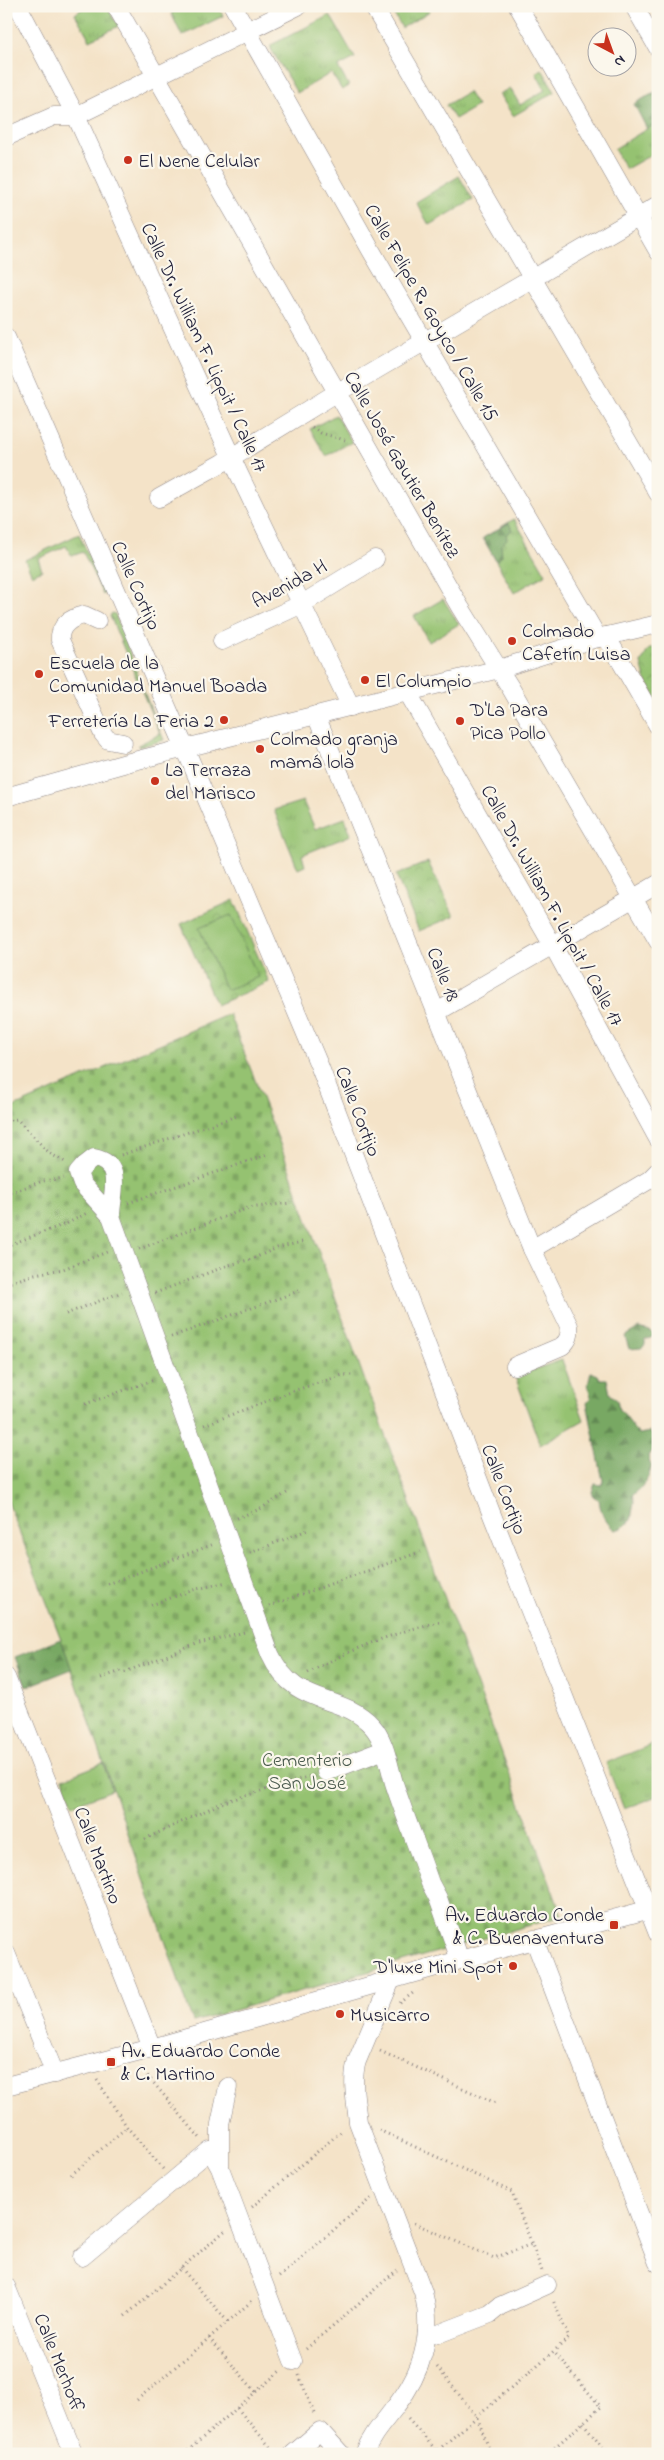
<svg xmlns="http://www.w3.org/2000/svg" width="664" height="2460" viewBox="0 0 664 2460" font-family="'Indie Flower',sans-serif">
<defs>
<pattern id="grass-tufts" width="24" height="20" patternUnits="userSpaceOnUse" patternTransform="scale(1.25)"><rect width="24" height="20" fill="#95c271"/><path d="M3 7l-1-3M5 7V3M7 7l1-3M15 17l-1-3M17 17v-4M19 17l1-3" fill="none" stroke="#80a663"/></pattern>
<pattern id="forest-firs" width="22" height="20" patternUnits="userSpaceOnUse" patternTransform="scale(1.25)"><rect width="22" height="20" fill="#78a863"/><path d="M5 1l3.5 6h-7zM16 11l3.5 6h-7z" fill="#628853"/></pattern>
<pattern id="cemetery-stones" width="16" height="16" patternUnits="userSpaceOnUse" patternTransform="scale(1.25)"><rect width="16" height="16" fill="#95c271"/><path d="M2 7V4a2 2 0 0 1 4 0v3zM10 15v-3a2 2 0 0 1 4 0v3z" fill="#80a663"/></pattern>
<pattern id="park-crowns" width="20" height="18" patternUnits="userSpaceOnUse" patternTransform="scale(1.25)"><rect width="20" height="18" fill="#95c271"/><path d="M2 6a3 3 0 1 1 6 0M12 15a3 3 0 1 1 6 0" fill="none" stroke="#80a663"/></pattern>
</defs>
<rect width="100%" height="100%" fill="#fbf7ec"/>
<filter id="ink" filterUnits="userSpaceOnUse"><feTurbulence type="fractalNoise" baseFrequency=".02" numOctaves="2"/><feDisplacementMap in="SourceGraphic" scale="10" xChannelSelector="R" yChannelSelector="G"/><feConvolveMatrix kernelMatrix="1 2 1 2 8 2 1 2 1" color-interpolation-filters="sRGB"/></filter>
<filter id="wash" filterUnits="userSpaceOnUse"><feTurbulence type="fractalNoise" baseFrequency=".0096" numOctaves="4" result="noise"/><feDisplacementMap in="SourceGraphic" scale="20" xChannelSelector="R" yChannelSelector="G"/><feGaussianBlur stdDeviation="1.12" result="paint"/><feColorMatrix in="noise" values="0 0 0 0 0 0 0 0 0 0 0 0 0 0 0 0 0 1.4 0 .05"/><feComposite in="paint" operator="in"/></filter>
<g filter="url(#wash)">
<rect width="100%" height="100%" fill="#f4e3c8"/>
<!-- grass -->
<g fill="url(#grass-tufts)" stroke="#5c7256">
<path d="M 86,6 L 107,6 L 114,19 L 121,25 L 90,40 L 75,14 Z"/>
<path d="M 179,6 L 218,6 L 223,16 L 182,36 L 171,13 L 179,9 Z"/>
<path d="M 389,6 L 428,6 L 430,11 L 402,28 Z"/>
<path d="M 330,15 L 355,58 L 338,67 L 349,86 L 342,90 L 331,73 L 297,93 L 271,49 L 271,45 Z"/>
<path d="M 542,69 L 555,92 L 513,116 L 499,94 L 510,88 L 520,105 L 545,90 L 536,73 Z"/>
<path d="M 468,92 L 477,106 L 455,119 L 446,105 Z"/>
<path d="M 658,122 L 658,151 L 626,169 L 614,149 Z"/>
<path d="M 459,176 L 473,200 L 429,225 L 416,202 Z"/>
<path d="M 514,519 L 546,574 L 514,593 L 483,538 Z"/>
<path d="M 79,534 L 105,592 L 103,595 L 83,552 L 72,556 L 66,546 L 38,559 L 42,570 L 32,575 L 25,560 Z"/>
<path d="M 443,599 L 459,624 L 429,642 L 414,616 Z"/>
<path d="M 112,613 L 115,614 C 132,656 145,699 164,740 L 139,747 L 138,745 L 160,734 L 110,616 Z"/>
<path d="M 303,801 L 315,829 L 345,818 L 351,835 L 302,855 L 305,866 L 298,869 L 274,810 Z"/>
<path d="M 562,1360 L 584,1420 L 540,1445 L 515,1376 Z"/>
<path d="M 658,1742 L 658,1796 L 624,1809 L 606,1763 Z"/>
<path d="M 103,1763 L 112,1790 L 73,1805 L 63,1779 Z"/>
</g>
<!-- forest -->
<g fill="url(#forest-firs)" stroke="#4d654f">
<path d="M 658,90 L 658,122 L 647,129 L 634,104 Z"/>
<path d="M 509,523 L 512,530 L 506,535 L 507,539 L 501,545 L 502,556 L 496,561 L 483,538 Z"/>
<path d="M 639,1328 L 650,1331 L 655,1336 L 645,1340 L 645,1345 L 641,1348 L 629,1349 L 625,1336 Z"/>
<path d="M 591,1372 L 598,1375 L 600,1379 L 607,1379 L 610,1394 L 617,1400 L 619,1410 C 630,1416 629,1427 639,1434 L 650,1432 L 654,1437 L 654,1447 L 648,1456 C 649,1461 652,1464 651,1468 C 650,1477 640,1491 632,1495 L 634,1502 L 631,1520 L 622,1528 L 615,1530 C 606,1524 600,1511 599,1500 L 594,1497 L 592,1492 L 595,1484 L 601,1485 L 603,1481 L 587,1403 L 591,1398 L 588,1385 Z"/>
<path d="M 61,1639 L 72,1669 L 26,1687 L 15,1657 Z"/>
</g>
<!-- cemetery -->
<path fill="url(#cemetery-stones)" stroke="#5c7256" d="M 229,1014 L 279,1141 L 365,1381 L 562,1916 L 193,2022 L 64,1647 L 6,1497 L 6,1103 L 9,1109 Z"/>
<!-- park -->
<g fill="url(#park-crowns)" stroke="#5c7256">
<path d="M 336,415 L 352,442 L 326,456 L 310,429 Z"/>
<path d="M 658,645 L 658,702 L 645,678 L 641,663 L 648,650 Z"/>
<path d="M 428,862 L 454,916 L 419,931 L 396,875 Z"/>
<path d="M 234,900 L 269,982 L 216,1005 L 181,924 Z"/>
</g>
<!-- pitch -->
<path fill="#95c271" stroke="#5c7256" d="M 231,915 L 258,977 L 226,990 L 199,928 Z"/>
</g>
<g filter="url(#ink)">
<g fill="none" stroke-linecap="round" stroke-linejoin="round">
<!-- minor casing -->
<g stroke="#8b8282" stroke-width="19">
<g id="minor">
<path d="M 18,6 L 76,116 L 239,474 L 351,707"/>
<path d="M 116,6 L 460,607 L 510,687 L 658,941"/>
<path d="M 233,6 L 372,252 L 598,638"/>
<path d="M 373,6 L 658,493"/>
<path d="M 518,6 L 658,251"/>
<path d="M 634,6 L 658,48"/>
<path d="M 6,137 L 54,116 L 76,116 L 298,6"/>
<path d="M 6,337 L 185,748 L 319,1065 L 492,1515 L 658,1934"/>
<path d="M 159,498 L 222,463 L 328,398 L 658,205"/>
<path d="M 97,621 L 84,615 C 71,618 59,625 60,640 L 103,734 L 108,740 L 123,743"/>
<path d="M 606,636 L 658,726"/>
<path d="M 222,641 L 302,604 L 375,559"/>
<path d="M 408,693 L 552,944 L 658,1139"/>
<path d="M 316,715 L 532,1249 L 569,1326 C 570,1335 569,1340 562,1346 L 515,1366"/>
<path d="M 6,797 L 130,762 L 499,669 L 590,640 L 658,624"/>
<path d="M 437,1012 L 658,884"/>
<path d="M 111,1216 L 82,1184 L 78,1173 L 85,1165 L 94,1158 C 125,1164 111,1194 111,1216 L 270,1654 C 295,1709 341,1692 372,1726 C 386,1741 389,1768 395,1786 C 406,1819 419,1851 430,1883 L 438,1898 L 460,1960"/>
<path d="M 532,1249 L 649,1180 L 658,1171"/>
<path d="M 6,1677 L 152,2048"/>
<path d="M 326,1772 L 384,1750"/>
<path d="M 534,1939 L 658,2263"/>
<path d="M 6,1953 L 55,2074"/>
<path d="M 6,2086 L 152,2048 L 460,1960 L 658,1907"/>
<path d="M 220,2165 L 220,2124 L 228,2087"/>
<path d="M 82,2257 L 210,2150 L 220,2168 L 293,2361"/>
<path d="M 6,2286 L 74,2454"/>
<path d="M 427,2332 L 438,2334 L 490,2314 L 500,2306 L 547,2285"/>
<path d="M 293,2454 L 320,2431 L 341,2454"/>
<path d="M 364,2454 C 371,2435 384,2422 396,2406 C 422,2373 434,2334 423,2292 L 358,2122 C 356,2103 351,2080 357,2061 L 391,1980"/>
</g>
</g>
<!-- path -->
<g stroke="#8b8282" stroke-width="3" stroke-dasharray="1 4" stroke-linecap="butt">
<path d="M 312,427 L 321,433 L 345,440"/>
<path d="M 6,1117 L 11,1120 L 17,1119 L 49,1153 L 67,1163"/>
<path d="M 121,1155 L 236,1116"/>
<path d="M 6,1194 L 43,1181 L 64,1178"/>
<path d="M 128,1203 L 266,1155"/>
<path d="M 6,1246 L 68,1223 L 87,1213"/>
<path d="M 139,1249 L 248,1208 L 291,1203"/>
<path d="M 6,1284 L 35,1274 L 63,1269 L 107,1252"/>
<path d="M 155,1293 L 229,1265 L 252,1259 L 277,1248 L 306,1241"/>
<path d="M 66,1314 L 122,1292"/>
<path d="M 171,1337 L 299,1291"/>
<path d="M 85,1404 L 154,1380"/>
<path d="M 204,1425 L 296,1390 L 343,1375 L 353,1375"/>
<path d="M 237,1518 L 260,1509 L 287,1493"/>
<path d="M 250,1553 L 310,1529"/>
<path d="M 108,1584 L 214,1544"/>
<path d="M 151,1605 L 193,1590 L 227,1582"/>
<path d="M 269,1606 L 420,1552"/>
<path d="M 308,1673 C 350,1649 395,1632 443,1621"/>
<path d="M 101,1678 L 121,1671 L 125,1672 L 199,1643 L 245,1632"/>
<path d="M 145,1839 L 224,1802 L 311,1776"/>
<path d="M 400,2003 L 413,1993"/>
<path d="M 380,2051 L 498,2104"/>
<path d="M 141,2068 L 200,2138"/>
<path d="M 97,2080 L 127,2127 L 163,2169"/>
<path d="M 379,2130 L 512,2192 L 542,2271"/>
<path d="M 71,2175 L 127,2127"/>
<path d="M 252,2207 L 343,2130"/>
<path d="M 414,2223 L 494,2258 L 532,2244"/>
<path d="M 181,2268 L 228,2322"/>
<path d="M 279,2277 L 371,2198"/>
<path d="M 125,2316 L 227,2229"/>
<path d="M 209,2338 L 256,2392"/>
<path d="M 306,2349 L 397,2270"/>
<path d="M 437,2367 L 477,2417 L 491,2454"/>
<path d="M 299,2375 L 315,2416"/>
<path d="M 137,2400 L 252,2301"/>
<path d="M 237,2408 L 276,2454"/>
<path d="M 408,2419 L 437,2451 L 569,2338 L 553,2300"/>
<path d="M 583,2423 L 609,2454"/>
<path d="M 184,2454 L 280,2371"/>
<path d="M 547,2454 L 601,2407 L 554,2352"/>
</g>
<!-- minor -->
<use href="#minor" stroke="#fff" stroke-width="18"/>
</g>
</g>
<!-- markers -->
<g fill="#c8321e" stroke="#fbf7ec" stroke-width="2">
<circle cx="128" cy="160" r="5"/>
<circle cx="512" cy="641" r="5"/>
<circle cx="39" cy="674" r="5"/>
<circle cx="365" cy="680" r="5"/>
<circle cx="224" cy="720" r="5"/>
<circle cx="460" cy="721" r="5"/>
<circle cx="260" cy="749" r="5"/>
<circle cx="155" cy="781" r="5"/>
<rect x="609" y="1920" width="10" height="10" rx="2.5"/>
<circle cx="513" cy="1966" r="5"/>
<circle cx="340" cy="2014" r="5"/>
<rect x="106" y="2057" width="10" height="10" rx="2.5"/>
</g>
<g text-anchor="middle" stroke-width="4.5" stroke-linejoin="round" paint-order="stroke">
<!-- poi labels -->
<g font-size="20" fill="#22223b" stroke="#fbf7ec" text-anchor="start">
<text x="138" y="167">El Nene Celular</text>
<text x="522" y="637">Colmado<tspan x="522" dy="23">Cafetín Luisa</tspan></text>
<text x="49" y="669">Escuela de la<tspan x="49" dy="23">Comunidad Manuel Boada</tspan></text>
<text x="375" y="687">El Columpio</text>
<text x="470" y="716">D'La Para<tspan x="470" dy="23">Pica Pollo</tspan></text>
<text x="214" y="727" text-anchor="end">Ferretería La Feria 2</text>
<text x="270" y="745">Colmado granja<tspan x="270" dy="23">mamá lola</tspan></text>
<text x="165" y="776">La Terraza<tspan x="165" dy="23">del Marisco</tspan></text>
<text x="604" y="1921" text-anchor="end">Av. Eduardo Conde<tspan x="604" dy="23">&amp; C. Buenaventura</tspan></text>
<text x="503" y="1973" text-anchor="end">D'luxe Mini Spot</text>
<text x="350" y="2021">Musicarro</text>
<text x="121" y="2057">Av. Eduardo Conde<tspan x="121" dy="23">&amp; C. Martino</tspan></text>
</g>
<!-- street labels -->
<g font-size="20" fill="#22223b" stroke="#fbf7ec">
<text transform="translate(432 312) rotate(60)" y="7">Calle Felipe R. Goyco / Calle 15</text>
<text transform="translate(205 347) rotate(65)" y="7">Calle Dr. William F. Lippit / Calle 17</text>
<text transform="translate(403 464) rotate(60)" y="7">Calle José Gautier Benítez</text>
<text transform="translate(289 583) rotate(-28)" y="7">Avenida H</text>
<text transform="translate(137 585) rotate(66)" y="7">Calle Cortijo</text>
<text transform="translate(553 905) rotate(61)" y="7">Calle Dr. William F. Lippit / Calle 17</text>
<text transform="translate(444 974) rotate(68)" y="7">Calle 18</text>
<text transform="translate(359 1111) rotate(69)" y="7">Calle Cortijo</text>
<text transform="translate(505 1489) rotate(69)" y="7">Calle Cortijo</text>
<text transform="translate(99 1855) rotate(69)" y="7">Calle Martino</text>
<text transform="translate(60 2362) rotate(68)" y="7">Calle Merhoff</text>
</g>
<!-- park labels -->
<g font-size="20" fill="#4a5a4e" stroke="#fbf7ec">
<text x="307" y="1766">Cementerio<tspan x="307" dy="23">San José</tspan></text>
</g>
</g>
<!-- margin -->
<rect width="664" height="2460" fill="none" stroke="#fbf7ec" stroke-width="25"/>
<!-- north arrow -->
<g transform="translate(612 52) rotate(139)"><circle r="24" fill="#fbf7ec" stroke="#a4a2a5"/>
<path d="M0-4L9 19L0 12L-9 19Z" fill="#c8321e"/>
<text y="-8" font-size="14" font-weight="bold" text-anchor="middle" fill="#22223b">N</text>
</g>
</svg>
